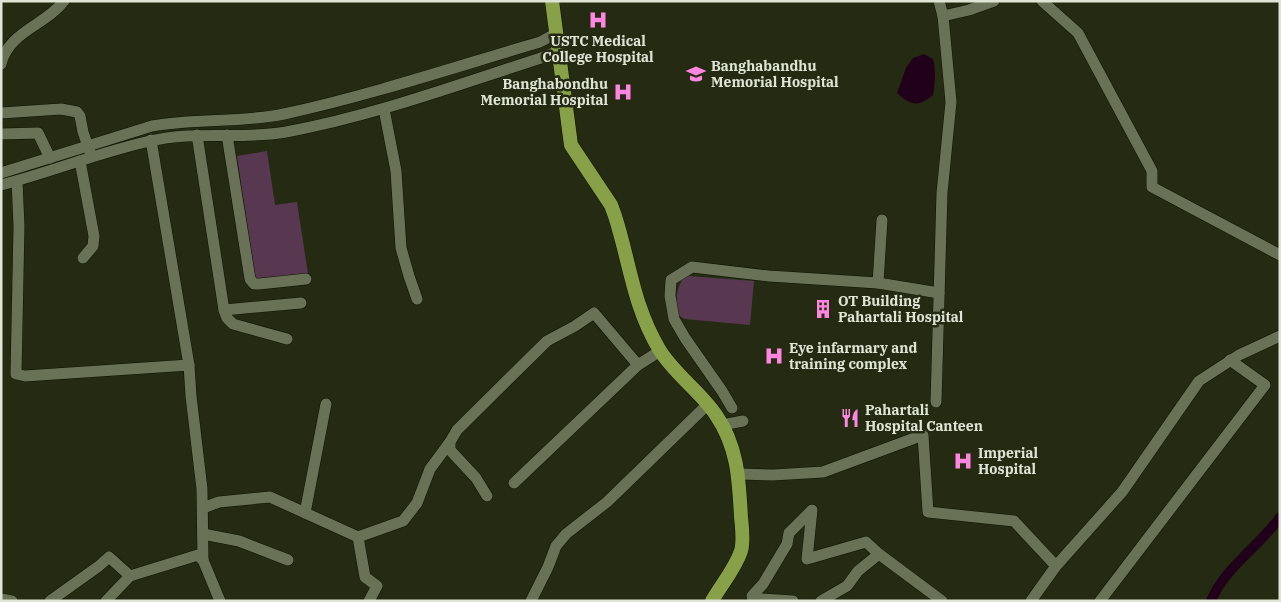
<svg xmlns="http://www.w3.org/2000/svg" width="1281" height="602" viewBox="0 0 1281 602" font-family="'IBM Plex Serif',serif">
<rect width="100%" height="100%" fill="#242b12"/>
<!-- green -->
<g fill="#583850">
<path d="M 267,151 L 275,205 L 297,202 L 308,274 L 256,282 L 237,156 Z"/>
<path d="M 689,276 L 754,281 L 750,325 L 685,319 L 679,316 C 675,302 676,290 683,278 Z"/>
</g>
<!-- water -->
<path fill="#21011a" d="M 924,54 L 933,59 C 936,71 935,83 933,95 C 918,108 910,105 897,93 L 906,68 L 913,58 Z"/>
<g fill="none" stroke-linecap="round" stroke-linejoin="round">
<!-- canal -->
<path stroke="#21011a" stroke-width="10" d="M 1211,601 C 1225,567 1259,547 1280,517"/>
<!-- minor casing -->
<g stroke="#0d1300" stroke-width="12">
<g id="minor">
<path d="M 1042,1 L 1078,33 L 1152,171 L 1152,187 L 1280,255"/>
<path d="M 943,16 L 969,10 L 994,1"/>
<path d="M 1,64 C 8,32 46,25 64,1"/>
<path d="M 384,109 L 396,171 L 401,248 L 409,276 L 417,299"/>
<path d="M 1,113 L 61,109 L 77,112 L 80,116 L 83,132 L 90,152"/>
<path d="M 1,134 L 38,133 L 50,158"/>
<path d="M 197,135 L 224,310 L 227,318 L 233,324 L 287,339"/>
<path d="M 227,135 L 250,279 L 254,284 L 259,284 L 306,279"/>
<path d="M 151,140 L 189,365"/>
<path d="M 80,161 L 94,236 L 93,246 L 83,258"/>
<path d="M 1,173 L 152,126 C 196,118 241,123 284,114 C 371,95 455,67 540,42 L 555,34"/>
<path d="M 17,181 L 19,226 L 16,374 L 25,376 L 189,365 L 191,396 L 202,489 L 203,560"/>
<path d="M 1,185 C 51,172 100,152 150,141 C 195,130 242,140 286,132 C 373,116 457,85 541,58 L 559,51"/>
<path d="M 878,283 L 939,293"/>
<path d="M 224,310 L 301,303"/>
<path d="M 936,402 L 942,193 L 951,102 L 943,16 L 939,1"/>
<path d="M 732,408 L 722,391 L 685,338 L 674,319 L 670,296 L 671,280 L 692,267 L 769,276 L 878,283 L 882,220"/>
<path d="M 722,425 L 743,421"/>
<path d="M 739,474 L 773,475 L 823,472 L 923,435 L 928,512 L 1014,521 L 1056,566"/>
<path d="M 514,483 L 638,365 L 660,351"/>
<path d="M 487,496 L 476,478 L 450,450 L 450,442 L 457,430 L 547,341 L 575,326 L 594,313 L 638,365"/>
<path d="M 203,508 L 219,502 L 270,497 L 358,537 L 365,577 L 377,586 L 369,601"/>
<path d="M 305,513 L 326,404"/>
<path d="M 203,534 L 239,541 L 288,560"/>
<path d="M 358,537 L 403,521 L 417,503 L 430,469 L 450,442"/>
<path d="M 1,599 L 12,601"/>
<path d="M 50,601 L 99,566 L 109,557 L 130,576"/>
<path d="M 106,601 L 130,576 L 198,555 L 203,560 L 220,601"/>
<path d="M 531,601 L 548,567 L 556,546 L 566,534 L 607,502 L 707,405"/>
<path d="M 753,601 L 752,596 L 763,584 L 787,544 L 789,533 L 812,510 L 807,559 L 866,542 L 879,554 L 942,601"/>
<path d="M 755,601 L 762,599 L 793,601"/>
<path d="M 821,601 L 847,586 L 858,571 L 879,554"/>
<path d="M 1031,601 L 1056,566 L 1122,492 L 1199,381 L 1239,355 L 1280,336"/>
<path d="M 1100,601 L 1265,385 L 1230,360"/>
</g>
</g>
<!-- trunk casing -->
<g stroke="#0d1300" stroke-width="15">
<path id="trunk" d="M 552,1 L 571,145 L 611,205 L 615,216 C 630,263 633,305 659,349 C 674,374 700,391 716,415 C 738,447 739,481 741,517 C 742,528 744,541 741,551 C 735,569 721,585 712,601"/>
</g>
<!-- minor -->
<use href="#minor" stroke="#697256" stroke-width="11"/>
<!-- trunk -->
<use href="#trunk" stroke="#88a048" stroke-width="14"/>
</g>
<!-- icons -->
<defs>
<g id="hospital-bare" transform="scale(1.5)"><path d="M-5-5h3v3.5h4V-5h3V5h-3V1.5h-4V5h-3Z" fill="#fe86e0" stroke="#242b12" stroke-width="2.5" paint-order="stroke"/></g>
<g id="university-bare" transform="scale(1.5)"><path d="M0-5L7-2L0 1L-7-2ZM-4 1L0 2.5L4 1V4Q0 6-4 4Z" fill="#fe86e0" stroke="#242b12" stroke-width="2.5" paint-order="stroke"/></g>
<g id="building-bare" transform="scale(1.5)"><path d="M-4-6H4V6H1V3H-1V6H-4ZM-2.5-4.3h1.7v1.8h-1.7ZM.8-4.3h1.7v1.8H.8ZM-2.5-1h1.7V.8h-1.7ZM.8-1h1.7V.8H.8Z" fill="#fe86e0" stroke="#242b12" stroke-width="2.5" paint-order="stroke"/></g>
<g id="restaurant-bare" transform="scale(1.5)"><path d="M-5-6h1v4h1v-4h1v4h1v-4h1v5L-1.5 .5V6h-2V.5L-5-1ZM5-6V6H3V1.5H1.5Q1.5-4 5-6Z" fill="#fe86e0" stroke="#242b12" stroke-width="2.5" paint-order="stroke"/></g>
</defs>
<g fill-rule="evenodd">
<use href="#hospital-bare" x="598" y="20"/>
<use href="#university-bare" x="696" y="74"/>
<use href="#hospital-bare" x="623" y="92"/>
<use href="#building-bare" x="823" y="309"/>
<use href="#hospital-bare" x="774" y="356"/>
<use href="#restaurant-bare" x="850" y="418"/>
<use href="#hospital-bare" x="963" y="461"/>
</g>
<g text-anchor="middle" stroke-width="5" stroke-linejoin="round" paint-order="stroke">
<!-- poi labels -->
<g font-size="14" font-weight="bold" fill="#dfe5d5" stroke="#242b12" text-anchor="start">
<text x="598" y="46" text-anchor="middle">USTC Medical<tspan x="598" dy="16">College Hospital</tspan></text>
<text x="711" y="71">Banghabandhu<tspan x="711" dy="16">Memorial Hospital</tspan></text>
<text x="608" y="89" text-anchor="end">Banghabondhu<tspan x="608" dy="16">Memorial Hospital</tspan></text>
<text x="838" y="306">OT Building<tspan x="838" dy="16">Pahartali Hospital</tspan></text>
<text x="789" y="353">Eye infarmary and<tspan x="789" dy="16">training complex</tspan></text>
<text x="865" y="415">Pahartali<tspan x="865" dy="16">Hospital Canteen</tspan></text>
<text x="978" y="458">Imperial<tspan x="978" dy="16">Hospital</tspan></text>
</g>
</g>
<!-- border -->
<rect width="1281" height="602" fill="none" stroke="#dfe5d5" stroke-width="5"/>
</svg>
